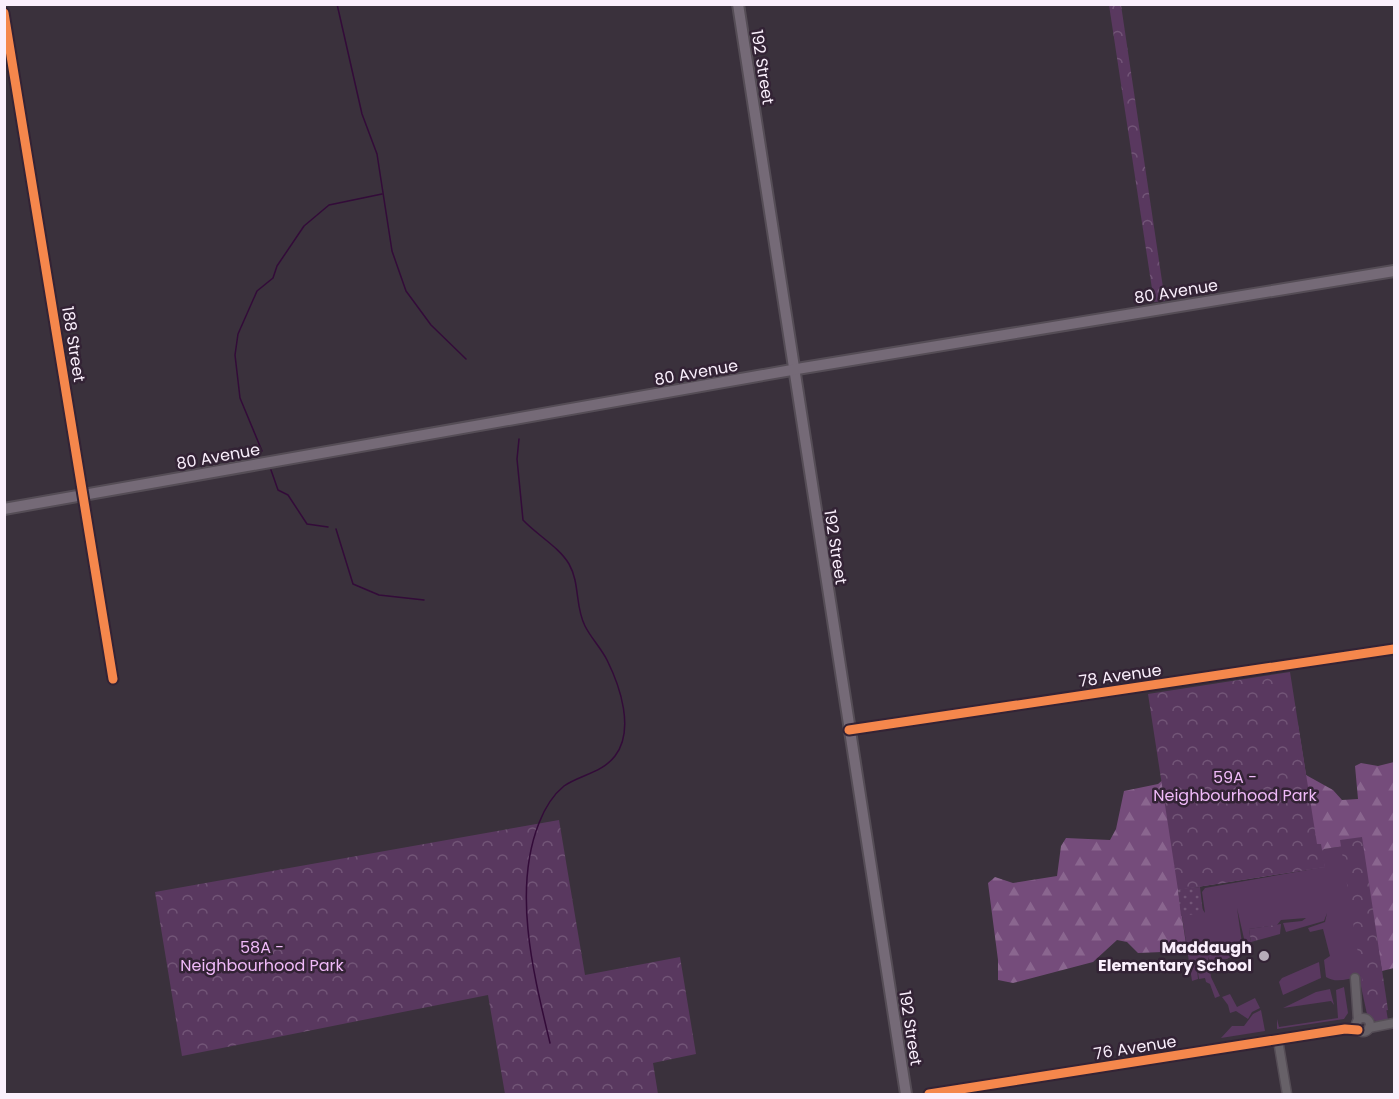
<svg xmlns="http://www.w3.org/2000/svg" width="1399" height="1099" viewBox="0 0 1399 1099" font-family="Poppins,sans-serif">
<defs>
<pattern id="forest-firs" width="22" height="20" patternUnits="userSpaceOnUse" patternTransform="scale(1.5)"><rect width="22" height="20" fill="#754c7b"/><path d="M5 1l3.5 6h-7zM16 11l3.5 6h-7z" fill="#8a668f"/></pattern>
<pattern id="park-crowns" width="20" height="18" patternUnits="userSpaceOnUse" patternTransform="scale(1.5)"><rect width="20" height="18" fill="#59385f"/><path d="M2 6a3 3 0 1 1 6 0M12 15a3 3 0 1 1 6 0" fill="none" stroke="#725577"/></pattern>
<pattern id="garden-dots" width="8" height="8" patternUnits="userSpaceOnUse" patternTransform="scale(1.5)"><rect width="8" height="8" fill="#59385f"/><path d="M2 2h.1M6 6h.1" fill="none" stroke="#725577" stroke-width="1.8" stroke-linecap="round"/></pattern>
</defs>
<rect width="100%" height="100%" fill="#3a313c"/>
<!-- grass -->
<g fill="#59385f">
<path d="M 1359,844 L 1388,1020 L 1380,1022 L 1368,1019 L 1359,977 C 1348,978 1337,984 1326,977 L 1324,960 L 1330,956 L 1323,929 L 1310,932 L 1308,928 L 1325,922 L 1327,913 L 1324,921 L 1286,932 L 1283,923 L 1302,921 L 1306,918 L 1281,920 L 1277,925 L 1249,929 L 1251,942 L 1245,943 L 1237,908 L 1243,950 L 1227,959 L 1210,961 L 1208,957 L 1211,977 L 1220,996 L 1215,998 L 1210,984 L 1206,982 L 1205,978 L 1199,979 L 1196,959 L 1198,979 L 1192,981 L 1178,890 L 1200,887 L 1190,890 L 1205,913 L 1202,892 L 1205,888 L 1324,867 L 1321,852 L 1324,849 Z"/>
<path d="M 1319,962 L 1321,978 L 1283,995 L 1279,982 L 1282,978 Z"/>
<path d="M 1344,987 L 1348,1013 L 1344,1019 L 1277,1029 L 1277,1019 L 1279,1027 L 1338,1018 L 1336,990 Z"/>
<path d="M 1330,989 L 1334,1005 L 1331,1001 L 1283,1008 L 1316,992 Z"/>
<path d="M 1230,994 L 1237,1007 L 1255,998 L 1260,1008 L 1252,1012 L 1248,1019 L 1236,1011 L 1230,1013 L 1228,1005 L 1222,997 Z"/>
<path d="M 1261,1010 L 1265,1031 L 1221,1038 L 1232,1026 L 1244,1026 L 1253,1014 Z"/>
</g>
<!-- forest -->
<path fill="url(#forest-firs)" d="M 1298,725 L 1306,775 L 1333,790 L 1342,800 L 1358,799 L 1355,766 L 1361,763 L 1378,766 L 1394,762 L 1394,968 L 1382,971 L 1359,844 L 1324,849 L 1321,852 L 1325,867 L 1178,890 L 1187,951 L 1138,953 L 1127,942 L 1117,940 L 1093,962 L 1013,983 L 998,980 L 998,960 L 988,883 L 995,877 L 1013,883 L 1057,876 L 1061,846 L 1066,838 L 1110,840 L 1116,829 L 1124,791 L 1158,784 L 1184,762 Z"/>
<!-- park -->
<g fill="url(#park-crowns)">
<path d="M 1109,5 L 1121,5 L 1165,301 L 1154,302 Z"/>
<path d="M 1290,672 L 1317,844 L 1321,844 L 1325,867 L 1178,890 L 1148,694 Z"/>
<path d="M 559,820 L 585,975 L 680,957 L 696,1054 L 653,1063 L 658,1094 L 505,1094 L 488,995 L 182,1056 L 155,892 Z"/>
<path d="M 1362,837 L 1388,1010 L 1372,1013 L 1367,1010 L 1340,840 Z"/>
<path d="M 1281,924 L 1280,934 L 1251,942 L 1249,929 Z"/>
</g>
<!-- garden -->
<path fill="url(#garden-dots)" d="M 1200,887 L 1203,913 L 1181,916 L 1178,890 Z"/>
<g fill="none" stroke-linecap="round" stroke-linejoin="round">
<!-- stream -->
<g stroke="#330b39" stroke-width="1.5">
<path d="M 337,4 L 362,114 L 377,154 L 392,251 L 406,291 L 431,325 L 466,359"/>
<path d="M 519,439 L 517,459 L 523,520 C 537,535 559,547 569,564 C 580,583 575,607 585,626 C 591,638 601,648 607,660 C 620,686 635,730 615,756 C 602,773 580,775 564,786 C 553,795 544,810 539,823 C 512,891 534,976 550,1043"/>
<path d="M 262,451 L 240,398 L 235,355 L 238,334 L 257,291 L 273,278 L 277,266 L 304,226 L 329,205 L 382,194"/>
<path d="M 271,470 L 278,490 L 288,495 L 307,524 L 328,527"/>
<path d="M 336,529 L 353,584 L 379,595 L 424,600"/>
<path d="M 1394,747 L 1394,744"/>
</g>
<!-- minor casing -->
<g stroke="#554d56" stroke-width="11">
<g id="minor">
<path d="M 4,13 L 113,679"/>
<path d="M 849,730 L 1394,649"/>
<path d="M 1355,978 L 1358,1020"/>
<circle cx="1363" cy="1025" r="7"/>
<path d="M 1369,1028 L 1394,1023"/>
<path d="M 1278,1040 L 1287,1094"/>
<path d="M 929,1094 L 1345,1029 L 1358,1030"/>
</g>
</g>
<!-- major casing -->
<g stroke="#554d56" stroke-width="14">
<g id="major">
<path d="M 738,4 L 906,1094"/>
<path d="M 4,509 L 803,368 L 1394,271"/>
</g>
</g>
<!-- minor -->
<use href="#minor" stroke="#676168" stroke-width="8"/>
<!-- major -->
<use href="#major" stroke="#756a77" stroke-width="10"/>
<!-- cycleway casing -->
<g stroke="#332335" stroke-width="13">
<g id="cycleway">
<path d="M 4,13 L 113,679"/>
<path d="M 849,730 L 1394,649"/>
<path d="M 929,1094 L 1345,1029 L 1358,1030"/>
</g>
</g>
<!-- cycleway -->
<use href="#cycleway" stroke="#f5874c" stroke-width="9"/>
</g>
<!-- markers -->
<circle fill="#b7acb9" stroke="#332335" stroke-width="2" cx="1264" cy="956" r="6"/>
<g text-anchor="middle" stroke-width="5" stroke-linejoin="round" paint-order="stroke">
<!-- street labels -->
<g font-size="16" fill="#faeffc" stroke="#332335">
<text transform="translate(763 67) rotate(81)" y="6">192 Street</text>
<text transform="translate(1176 291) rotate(-9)" y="6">80 Avenue</text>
<text transform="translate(74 344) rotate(81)" y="6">188 Street</text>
<text transform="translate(696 372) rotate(-10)" y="6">80 Avenue</text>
<text transform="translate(218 456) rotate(-10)" y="6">80 Avenue</text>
<text transform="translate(836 547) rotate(81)" y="6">192 Street</text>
<text transform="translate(1120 675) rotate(-8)" y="6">78 Avenue</text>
<text transform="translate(911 1028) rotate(81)" y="6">192 Street</text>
<text transform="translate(1135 1047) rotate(-9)" y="6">76 Avenue</text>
</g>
<!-- park labels -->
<g font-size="16" fill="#f0baf9" stroke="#332335">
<text x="1235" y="783">59A -<tspan x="1235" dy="18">Neighbourhood Park</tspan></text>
<text x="262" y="953">58A -<tspan x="262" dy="18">Neighbourhood Park</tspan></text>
</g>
<!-- poi labels -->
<g font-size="16" font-weight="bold" fill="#faeffc" stroke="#332335" text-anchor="end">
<text x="1252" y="953">Maddaugh<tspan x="1252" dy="18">Elementary School</tspan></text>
</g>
</g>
<!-- border -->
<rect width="1399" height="1099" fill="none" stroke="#faeffc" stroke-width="12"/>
</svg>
